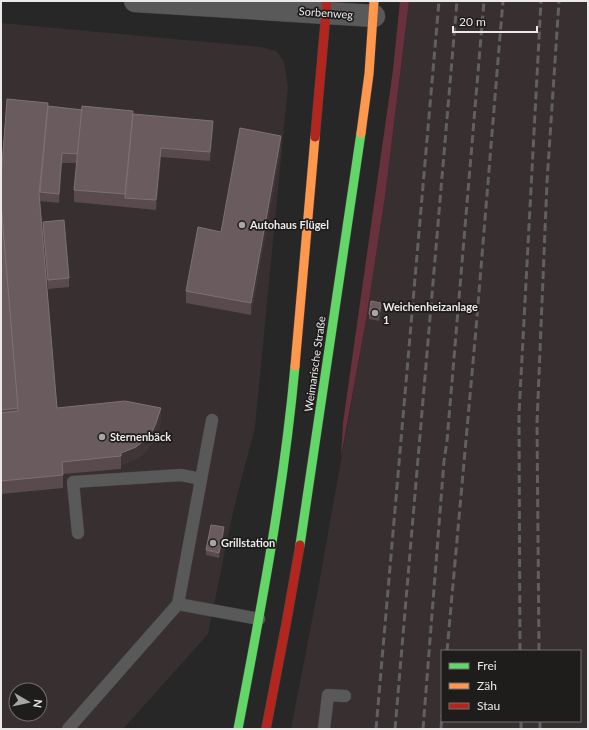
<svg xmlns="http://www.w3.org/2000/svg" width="589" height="730" viewBox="0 0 589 730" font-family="Lato,sans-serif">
<rect width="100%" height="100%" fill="#282727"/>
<!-- built -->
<g fill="#382f30" fill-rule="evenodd">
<path d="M 409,1 L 588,1 L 588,729 L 291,729 L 319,584 L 366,320 L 385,196 ZM 442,651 L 580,651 L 580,721 L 442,721 Z"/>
<path d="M 1,23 L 261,47 L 276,51 L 284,61 L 288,86 L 255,427 L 233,512 L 208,634 L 123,729 L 1,729 ZM 16,690 L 40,690 L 40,714 L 16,714 Z"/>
</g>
<!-- green -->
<path fill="#69313c" d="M 400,1 L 409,1 L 408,9 L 385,196 L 366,320 L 341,457 L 343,423 L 393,70 Z"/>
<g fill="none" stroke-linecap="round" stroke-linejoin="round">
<!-- lane casing -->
<g stroke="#454343" stroke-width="13">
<g id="lane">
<path d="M 78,533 L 73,482 L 181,475 L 201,479"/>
<path d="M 178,604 L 259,619"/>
<path d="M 68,729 L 178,604 L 212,420"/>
<path d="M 324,729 L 328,695 L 345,696"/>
</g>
</g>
<!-- street casing -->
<g stroke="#454343" stroke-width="23">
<path id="street" d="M 135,1 L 374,16"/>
</g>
<!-- fast casing -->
<g stroke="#454343" stroke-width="10">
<g id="fast">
<path d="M 300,545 L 361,133"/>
<path d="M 238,729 C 261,609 284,488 295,366"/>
</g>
</g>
<!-- slow casing -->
<g stroke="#454343" stroke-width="10">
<g id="slow">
<path d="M 361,133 L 369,74 L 374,1"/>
<path d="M 295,366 L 315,137"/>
</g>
</g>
<!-- jam casing -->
<g stroke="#454343" stroke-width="10">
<g id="jam">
<path d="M 315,137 L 327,1"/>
<path d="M 266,729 L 287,619 L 300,545"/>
</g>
</g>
<!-- lane -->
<use href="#lane" stroke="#5a5959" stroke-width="12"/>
<!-- street -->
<use href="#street" stroke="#5a5959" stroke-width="22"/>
<!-- fast -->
<use href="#fast" stroke="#63d668" stroke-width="9"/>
<!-- slow -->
<use href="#slow" stroke="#ff974d" stroke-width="9"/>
<!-- jam -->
<use href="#jam" stroke="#b3261e" stroke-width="9"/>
<!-- rail -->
<g stroke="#616060" stroke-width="3" stroke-dasharray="8 4" stroke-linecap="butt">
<path d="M 447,651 L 476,329 L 500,36 L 503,1"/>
<path d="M 520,651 L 519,414 L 541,1"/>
<path d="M 539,651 L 537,423 L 547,182 L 559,1"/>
<path d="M 521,721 L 521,729"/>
<path d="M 540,721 L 540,729"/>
<path d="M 376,729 L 439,1"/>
<path d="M 395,729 L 457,1"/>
<path d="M 423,729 L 444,461 L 447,441 L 484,1"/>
<path d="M 441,729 L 442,715"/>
</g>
</g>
<!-- wall -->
<g fill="#594a4e">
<path d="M 48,106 L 133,114 L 213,130 L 210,161 L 161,157 L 156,210 L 74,202 L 74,190 L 77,163 L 62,163 L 59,203 L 40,201 L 40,197 L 40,200 L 57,408 L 161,421 L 156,436 L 153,442 L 142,455 L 136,459 L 121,465 L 121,469 L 63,474 L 63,488 L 1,494 L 1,178 Z"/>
<path d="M 281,148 L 251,315 L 186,303 L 186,291 L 221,232 Z"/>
<path d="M 43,222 L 69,278 L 69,287 L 48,289 L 43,231 Z"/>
<path d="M 381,308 L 379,321 L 369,319 L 369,314 Z"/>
<path d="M 224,532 L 219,558 L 206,555 L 206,550 Z"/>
</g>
<!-- shaded-wall -->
<g fill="#3f3537">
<path d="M 213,121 L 213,130 L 210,161 L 210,152 Z"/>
<path d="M 281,136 L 281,148 L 251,315 L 251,303 Z"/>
<path d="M 161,148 L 161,157 L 156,210 L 156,200 Z"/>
<path d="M 62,153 L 62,163 L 59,203 L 59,194 Z"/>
<path d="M 381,303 L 381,308 L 379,321 L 379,316 Z"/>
<path d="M 161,408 L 161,421 L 156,436 L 153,442 L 142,455 L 136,459 L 121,465 L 121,453 Z"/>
<path d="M 224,527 L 224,532 L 219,558 L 219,553 Z"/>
</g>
<!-- building -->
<g fill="#695b5e" stroke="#7d7174">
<path d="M 7,99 L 48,103 L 39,194 L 57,408 L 125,401 L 161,408 L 156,423 L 153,430 L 142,442 L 136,447 L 121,453 L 121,456 L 62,462 L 63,475 L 1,481 L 1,413 L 18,411 L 1,204 L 1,178 Z"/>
<path d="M 48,106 L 82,110 L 78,154 L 62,153 L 59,194 L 40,192 Z"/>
<path d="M 82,106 L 133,111 L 125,194 L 74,190 Z"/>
<path d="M 133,114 L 213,121 L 210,152 L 161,148 L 156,200 L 125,198 Z"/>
<path d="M 240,128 L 281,136 L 251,303 L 186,291 L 198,227 L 221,232 Z"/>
<path d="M 1,204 L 18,408 L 1,410 Z"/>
<path d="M 64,220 L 69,278 L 48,280 L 43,222 Z"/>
<path d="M 371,301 L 381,303 L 379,316 L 369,314 Z"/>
<path d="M 211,525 L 224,527 L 219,553 L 206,550 Z"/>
</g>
<!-- markers -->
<g fill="#a7a5a5" stroke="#1f1c1c" stroke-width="1.5">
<circle cx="242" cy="225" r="4"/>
<circle cx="375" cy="313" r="4"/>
<circle cx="102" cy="437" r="4"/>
<circle cx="213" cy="543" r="4"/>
</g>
<g text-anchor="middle" stroke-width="3.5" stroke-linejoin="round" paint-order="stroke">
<!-- street labels -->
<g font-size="11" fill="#ebe9e9" stroke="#1f1c1c">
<text transform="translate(326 13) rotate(4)" y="4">Sorbenweg</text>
<text transform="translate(315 364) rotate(-82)" y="4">Weimarische Straße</text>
</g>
<!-- poi labels -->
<g font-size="11" font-weight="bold" fill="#ebe9e9" stroke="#1f1c1c" text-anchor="start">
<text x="250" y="229">Autohaus Flügel</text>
<text x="383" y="311">Weichenheizanlage<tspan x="383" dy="13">1</tspan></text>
<text x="110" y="441">Sternenbäck</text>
<text x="221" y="547">Grillstation</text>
</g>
</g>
<!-- border -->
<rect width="589" height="730" fill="none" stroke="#ebe9e9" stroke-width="4"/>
<!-- legend -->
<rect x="441" y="650" width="140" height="72" fill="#1f1c1c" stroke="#716e6e"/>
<rect x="449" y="663" width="20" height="6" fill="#63d668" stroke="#716e6e"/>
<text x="477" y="670" font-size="12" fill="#ebe9e9">Frei</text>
<rect x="449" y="683" width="20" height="6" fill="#ff974d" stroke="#716e6e"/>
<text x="477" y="690" font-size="12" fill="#ebe9e9">Zäh</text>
<rect x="449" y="703" width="20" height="6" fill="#b3261e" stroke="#716e6e"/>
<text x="477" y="710" font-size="12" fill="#ebe9e9">Stau</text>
<!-- north arrow -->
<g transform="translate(28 702) rotate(99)"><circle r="19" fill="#1f1c1c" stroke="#716e6e"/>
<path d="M0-3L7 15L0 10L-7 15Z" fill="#a7a5a5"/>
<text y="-6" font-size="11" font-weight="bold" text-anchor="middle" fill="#ebe9e9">N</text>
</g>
<!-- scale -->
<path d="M453 26v6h84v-6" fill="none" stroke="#ebe9e9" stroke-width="2"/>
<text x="459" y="26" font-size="12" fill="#ebe9e9" stroke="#1f1c1c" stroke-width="3" paint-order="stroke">20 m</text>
</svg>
